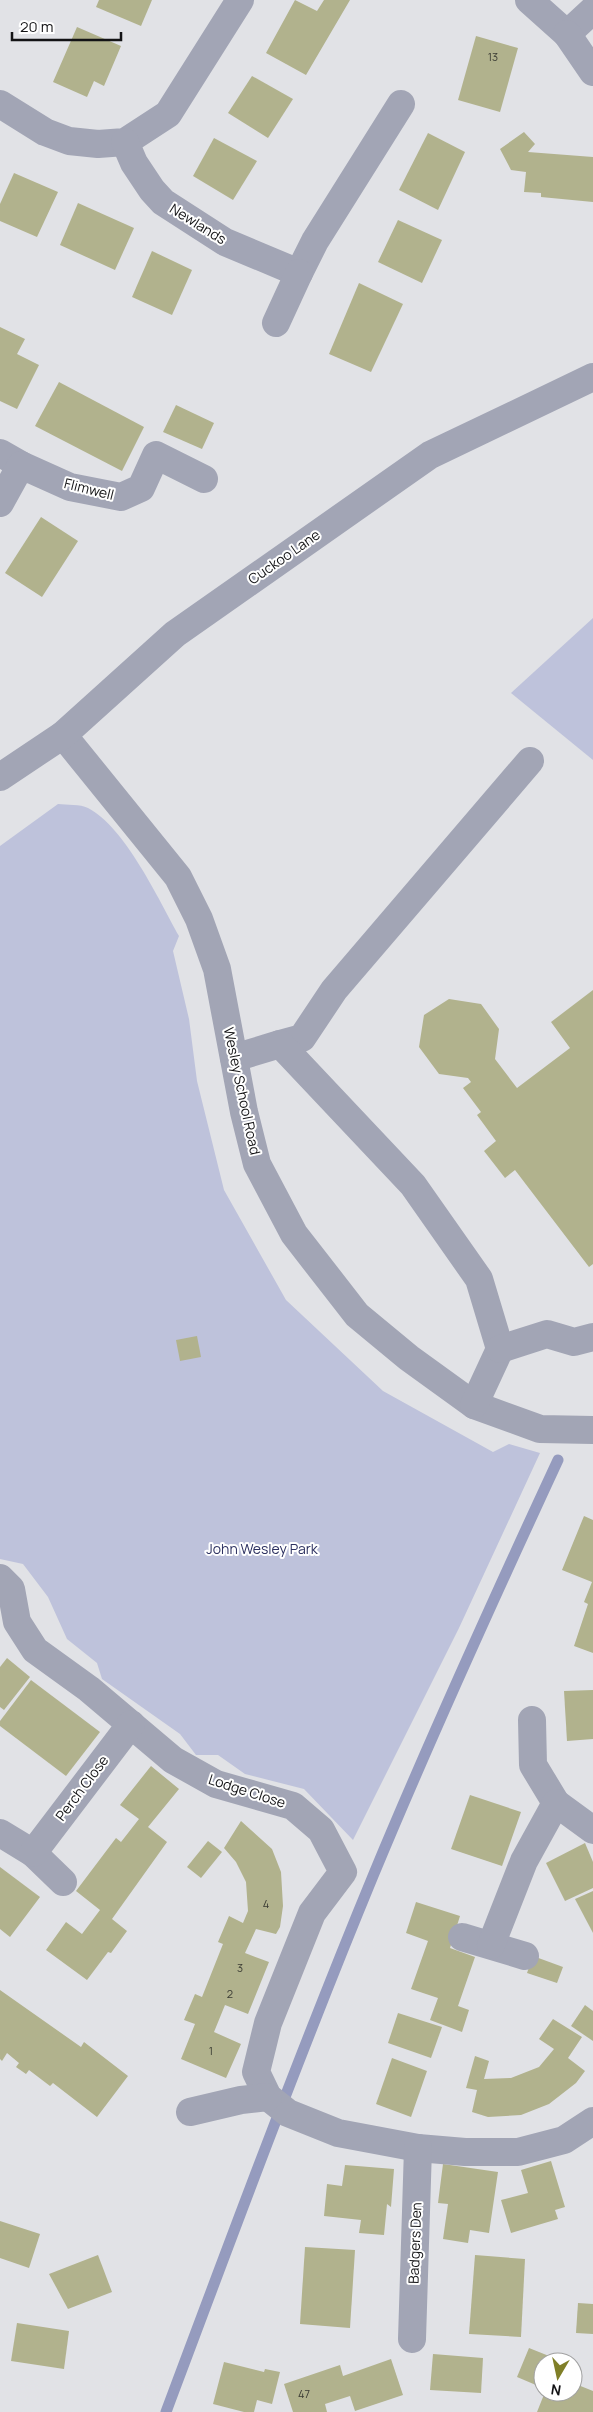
<svg xmlns="http://www.w3.org/2000/svg" width="593" height="2412" viewBox="0 0 593 2412" font-family="Manrope,sans-serif">
<rect width="100%" height="100%" fill="#e1e2e6"/>
<!-- green -->
<g fill="#bec2db">
<path d="M 593,618 L 593,760 L 511,693 Z"/>
<path d="M 58,804 C 67,805 80,804 88,808 C 125,827 159,900 179,936 L 173,951 L 189,1019 L 197,1081 L 224,1190 L 286,1300 L 383,1391 L 493,1452 L 509,1444 L 540,1453 L 459,1628 L 353,1840 L 304,1789 L 245,1774 L 218,1755 L 196,1755 L 180,1734 L 102,1679 L 97,1663 L 67,1639 L 48,1597 L 23,1564 L 0,1559 L 0,846 Z"/>
</g>
<g fill="none" stroke-linecap="round" stroke-linejoin="round">
<!-- stream -->
<path stroke="#959bbe" stroke-width="11" d="M 166,2412 C 233,2233 300,2053 373,1876 C 431,1736 494,1598 558,1460"/>
</g>
<!-- building -->
<g fill="#b1b28d">
<path d="M 99,0 L 152,0 L 141,26 L 96,7 Z"/>
<path d="M 295,0 L 317,11 L 324,0 L 350,0 L 306,75 L 266,53 Z"/>
<path d="M 77,27 L 121,46 L 104,86 L 94,81 L 87,97 L 53,82 Z"/>
<path d="M 476,36 L 518,48 L 500,112 L 458,100 Z"/>
<path d="M 252,76 L 293,99 L 268,138 L 228,113 Z"/>
<path d="M 524,132 L 535,144 L 528,152 L 593,157 L 593,202 L 541,197 L 541,193 L 524,192 L 526,172 L 511,170 L 500,149 Z"/>
<path d="M 428,133 L 465,152 L 438,210 L 399,190 Z"/>
<path d="M 214,138 L 257,161 L 233,200 L 193,176 Z"/>
<path d="M 14,173 L 58,192 L 37,237 L 0,221 L 0,204 Z"/>
<path d="M 78,203 L 134,228 L 115,270 L 60,245 Z"/>
<path d="M 398,220 L 442,240 L 422,283 L 378,262 Z"/>
<path d="M 152,251 L 192,270 L 172,315 L 132,297 Z"/>
<path d="M 359,283 L 403,304 L 371,372 L 329,354 Z"/>
<path d="M 0,327 L 25,339 L 17,354 L 39,365 L 17,409 L 0,401 Z"/>
<path d="M 59,382 L 144,427 L 122,471 L 35,426 Z"/>
<path d="M 176,405 L 214,423 L 202,449 L 163,432 Z"/>
<path d="M 41,517 L 78,541 L 42,597 L 5,573 Z"/>
<path d="M 593,990 L 593,1264 L 589,1267 L 515,1170 L 505,1178 L 484,1151 L 496,1141 L 477,1115 L 481,1112 L 463,1088 L 471,1082 L 468,1078 L 439,1074 L 419,1047 L 424,1015 L 449,999 L 481,1004 L 499,1029 L 495,1059 L 517,1088 L 570,1048 L 551,1022 Z"/>
<path d="M 197,1336 L 201,1357 L 180,1361 L 176,1340 Z"/>
<path d="M 584,1516 L 593,1520 L 593,1653 L 574,1646 L 588,1604 L 584,1602 L 592,1582 L 562,1570 Z"/>
<path d="M 7,1658 L 30,1677 L 4,1710 L 0,1707 L 0,1667 Z"/>
<path d="M 31,1680 L 100,1732 L 66,1776 L 0,1726 L 0,1721 Z"/>
<path d="M 593,1690 L 593,1739 L 567,1741 L 564,1691 Z"/>
<path d="M 151,1766 L 179,1789 L 148,1827 L 167,1842 L 112,1919 L 127,1931 L 111,1953 L 108,1952 L 87,1980 L 46,1950 L 66,1922 L 82,1934 L 100,1910 L 76,1891 L 116,1838 L 121,1842 L 139,1819 L 120,1805 Z"/>
<path d="M 470,1795 L 521,1812 L 502,1866 L 451,1849 Z"/>
<path d="M 241,1821 L 272,1849 L 281,1872 L 283,1906 L 280,1927 L 276,1934 L 256,1929 L 245,1953 L 269,1962 L 248,2014 L 225,2005 L 214,2032 L 241,2044 L 226,2078 L 181,2059 L 195,2024 L 184,2020 L 195,1994 L 202,1997 L 223,1944 L 218,1942 L 229,1916 L 243,1923 L 248,1911 L 246,1882 L 236,1862 L 224,1848 Z"/>
<path d="M 208,1841 L 222,1852 L 201,1878 L 187,1867 Z"/>
<path d="M 585,1843 L 593,1862 L 593,1888 L 565,1901 L 546,1863 Z"/>
<path d="M 0,1867 L 40,1897 L 10,1937 L 0,1929 Z"/>
<path d="M 593,1891 L 593,1933 L 575,1899 Z"/>
<path d="M 416,1902 L 460,1916 L 450,1948 L 475,1957 L 458,2006 L 469,2010 L 462,2032 L 430,2020 L 438,1998 L 411,1989 L 428,1941 L 406,1933 Z"/>
<path d="M 533,1956 L 563,1967 L 557,1983 L 527,1973 Z"/>
<path d="M 0,1990 L 81,2047 L 84,2042 L 128,2076 L 97,2117 L 53,2083 L 50,2086 L 29,2070 L 26,2074 L 16,2067 L 19,2063 L 7,2053 L 2,2061 L 0,2059 Z"/>
<path d="M 585,2005 L 593,2011 L 593,2041 L 571,2026 Z"/>
<path d="M 398,2013 L 442,2027 L 431,2058 L 388,2043 Z"/>
<path d="M 553,2019 L 582,2037 L 568,2058 L 585,2071 L 576,2083 L 549,2104 L 521,2115 L 488,2117 L 472,2112 L 477,2090 L 466,2088 L 475,2056 L 489,2061 L 484,2079 L 511,2078 L 539,2067 L 554,2049 L 539,2039 Z"/>
<path d="M 392,2058 L 427,2071 L 411,2117 L 376,2104 Z"/>
<path d="M 551,2161 L 565,2207 L 555,2210 L 558,2219 L 511,2233 L 501,2200 L 528,2193 L 521,2170 Z"/>
<path d="M 443,2164 L 498,2172 L 489,2233 L 470,2230 L 468,2243 L 443,2239 L 448,2204 L 438,2203 Z"/>
<path d="M 345,2165 L 394,2169 L 391,2207 L 387,2204 L 384,2235 L 359,2233 L 361,2220 L 324,2216 L 327,2184 L 342,2186 Z"/>
<path d="M 0,2221 L 40,2234 L 29,2268 L 0,2258 Z"/>
<path d="M 305,2247 L 355,2250 L 350,2328 L 300,2324 Z"/>
<path d="M 98,2255 L 112,2292 L 68,2309 L 49,2274 Z"/>
<path d="M 475,2255 L 525,2259 L 521,2337 L 469,2334 Z"/>
<path d="M 578,2303 L 593,2304 L 593,2334 L 576,2333 Z"/>
<path d="M 17,2323 L 69,2331 L 64,2369 L 11,2361 Z"/>
<path d="M 529,2348 L 559,2360 L 558,2362 L 543,2362 L 543,2388 L 517,2377 Z"/>
<path d="M 433,2354 L 483,2358 L 481,2393 L 430,2390 Z"/>
<path d="M 391,2359 L 403,2395 L 355,2411 L 350,2396 L 325,2404 L 327,2412 L 293,2412 L 284,2384 L 340,2365 L 343,2376 Z"/>
<path d="M 224,2362 L 264,2372 L 265,2369 L 280,2372 L 272,2404 L 257,2400 L 254,2412 L 244,2412 L 213,2404 Z"/>
<path d="M 573,2383 L 593,2391 L 593,2412 L 537,2412 L 545,2392 L 573,2392 Z"/>
</g>
<g fill="none" stroke-linecap="round" stroke-linejoin="round">
<!-- minor -->
<g stroke="#a2a5b5" stroke-width="28">
<path d="M 529,0 L 567,34 L 593,10"/>
<path d="M 567,34 L 593,72"/>
<path d="M 0,104 L 45,132 L 69,141 L 98,144 L 125,142 L 168,114 L 240,0"/>
<path d="M 125,142 L 134,163 L 152,190 L 163,202 L 225,242 L 299,273 L 315,241 L 401,104"/>
<path d="M 276,323 L 299,273"/>
<path d="M 0,453 L 21,465"/>
<path d="M 0,503 L 21,465 L 70,487 L 121,497 L 141,488 L 156,455 L 204,479"/>
<path d="M 63,735 L 178,877 L 199,919 L 217,969 L 244,1112 L 257,1164 L 294,1234 L 357,1315 L 409,1358 L 474,1405 L 540,1429 L 593,1430"/>
<path d="M 0,777 L 63,735 L 175,634 L 430,455 L 593,377"/>
<path d="M 280,1044 L 302,1038 L 334,990 L 530,761"/>
<path d="M 234,1058 L 280,1044 L 413,1185 L 479,1279 L 500,1349 L 474,1405"/>
<path d="M 500,1349 L 547,1334 L 574,1342 L 593,1337"/>
<path d="M 0,1578 L 11,1589 L 17,1622 L 35,1650 L 89,1689 L 173,1760 L 216,1784 L 293,1806 L 321,1830 L 343,1872 L 312,1913 L 268,2023 L 256,2072 L 268,2097 L 288,2113 L 338,2133 L 418,2148 L 465,2152 L 518,2152 L 564,2140 L 593,2121"/>
<path d="M 532,1720 L 533,1765 L 556,1803"/>
<path d="M 0,1833 L 33,1853 L 63,1882"/>
<path d="M 33,1853 L 131,1724"/>
<path d="M 462,1937 L 525,1956"/>
<path d="M 491,1945 L 524,1861 L 556,1803 L 593,1830"/>
<path d="M 190,2112 L 241,2100 L 268,2097"/>
<path d="M 412,2339 L 418,2148"/>
</g>
</g>
<g text-anchor="middle" stroke-width="4" stroke-linejoin="round" paint-order="stroke">
<!-- number labels -->
<g font-size="11" fill="#3a3b33">
<text x="493" y="61">13</text>
<text x="266" y="1908">4</text>
<text x="240" y="1972">3</text>
<text x="230" y="1998">2</text>
<text x="211" y="2055">1</text>
<text x="304" y="2398">47</text>
</g>
<!-- street labels -->
<g font-size="14" fill="#131315" stroke="#fff">
<text transform="translate(198 224) rotate(32)" y="5">Newlands</text>
<text transform="translate(89 489) rotate(14)" y="5">Flimwell</text>
<text transform="translate(284 557) rotate(-35)" y="5">Cuckoo Lane</text>
<text transform="translate(242 1091) rotate(78)" y="5">Wesley School Road</text>
<text transform="translate(82 1788) rotate(-53)" y="5">Perch Close</text>
<text transform="translate(247 1791) rotate(18)" y="5">Lodge Close</text>
<text transform="translate(415 2243) rotate(-88)" y="5">Badgers Den</text>
</g>
<!-- park labels -->
<g font-size="14" fill="#2d3160" stroke="#fff">
<text x="262" y="1554">John Wesley Park</text>
</g>
</g>
<!-- north arrow -->
<g transform="translate(558 2377) rotate(189)"><circle r="24" fill="#ffffff" stroke="#a1a1a1"/>
<path d="M0-4L9 19L0 12L-9 19Z" fill="#807f28"/>
<text y="-8" font-size="14" font-weight="bold" text-anchor="middle" fill="#131315">N</text>
</g>
<!-- scale -->
<path d="M12 32v8h109v-8" fill="none" stroke="#131315" stroke-width="2.5"/>
<text x="20" y="32" font-size="15" fill="#131315" stroke="#ffffff" stroke-width="4" paint-order="stroke">20 m</text>
</svg>
